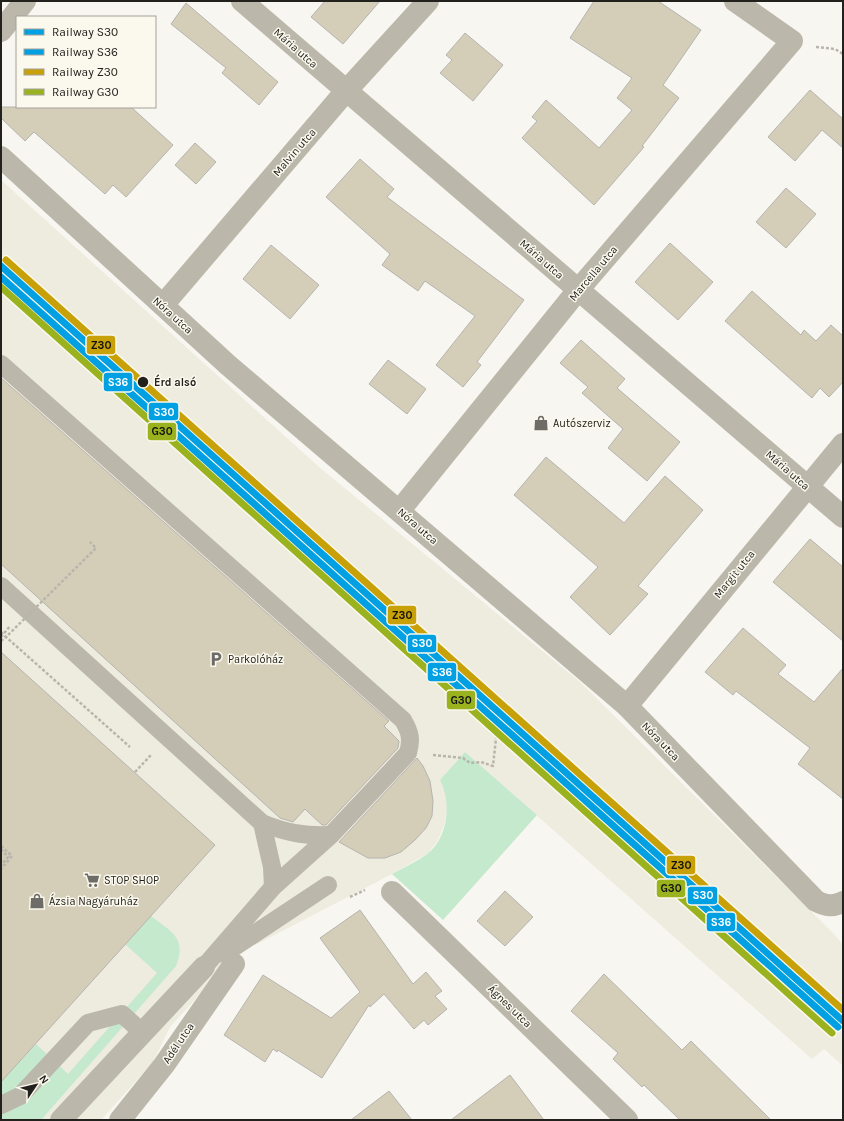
<svg xmlns="http://www.w3.org/2000/svg" width="844" height="1121" viewBox="0 0 844 1121" font-family="Karla,sans-serif">
<rect width="100%" height="100%" fill="#f8f6f0"/>
<!-- built -->
<path fill="#eeebdf" d="M 1,180 L 319,467 L 580,682 L 834,934 L 843,945 L 843,1066 L 824,1049 L 812,1059 L 465,752 L 440,780 L 445,790 L 447,809 L 444,826 L 438,840 L 428,853 L 392,874 L 236,955 L 170,1027 L 153,1062 L 101,1120 L 1,1120 Z"/>
<!-- green -->
<g fill="#c4e9cc">
<path d="M 465,752 L 537,815 L 443,920 L 392,874 C 403,868 416,862 427,854 C 448,838 452,803 440,780 Z"/>
<path d="M 151,916 C 171,932 187,937 176,966 L 41,1120 L 1,1120 L 1,1082 L 36,1044 L 68,1074 L 157,973 L 125,944 Z"/>
</g>
<!-- building -->
<g fill="#d4cdb8" stroke="#b6b4b0">
<path d="M 325,1 L 380,1 L 343,44 L 311,17 Z"/>
<path d="M 594,1 L 658,1 L 701,30 L 663,85 L 679,98 L 642,146 L 644,147 L 594,205 L 522,138 L 537,121 L 532,117 L 546,100 L 599,148 L 632,110 L 617,98 L 632,78 L 570,38 Z"/>
<path d="M 186,3 L 278,82 L 259,105 L 222,73 L 226,68 L 171,24 Z"/>
<path d="M 465,33 L 503,65 L 473,101 L 440,73 L 452,60 L 446,55 Z"/>
<path d="M 810,90 L 843,119 L 843,148 L 822,130 L 795,161 L 768,137 Z"/>
<path d="M 1,107 L 131,107 L 173,145 L 126,197 L 113,185 L 105,194 L 34,132 L 25,141 L 1,118 Z"/>
<path d="M 195,143 L 216,162 L 196,184 L 175,165 Z"/>
<path d="M 360,159 L 394,189 L 387,197 L 524,300 L 477,362 L 481,365 L 463,387 L 436,365 L 475,316 L 425,281 L 418,291 L 382,265 L 390,254 L 326,197 Z"/>
<path d="M 786,188 L 816,214 L 786,248 L 756,222 Z"/>
<path d="M 670,243 L 713,282 L 678,320 L 635,282 Z"/>
<path d="M 271,245 L 319,285 L 290,319 L 243,279 Z"/>
<path d="M 752,291 L 801,335 L 804,330 L 816,341 L 831,325 L 843,336 L 843,382 L 829,397 L 820,388 L 812,398 L 725,321 Z"/>
<path d="M 581,340 L 625,379 L 617,388 L 680,442 L 647,481 L 608,448 L 623,429 L 582,393 L 588,387 L 560,363 Z"/>
<path d="M 388,360 L 426,389 L 407,414 L 369,384 Z"/>
<path d="M 1,378 L 389,721 L 384,726 L 399,741 L 398,748 L 326,825 L 322,825 L 305,809 L 293,822 L 280,818 L 1,564 Z"/>
<path d="M 546,457 L 624,523 L 665,476 L 703,510 L 638,586 L 648,594 L 610,635 L 570,597 L 598,567 L 514,495 Z"/>
<path d="M 810,539 L 843,567 L 843,641 L 773,582 Z"/>
<path d="M 743,628 L 786,665 L 778,674 L 814,702 L 843,668 L 843,799 L 798,764 L 810,748 L 736,691 L 733,695 L 705,672 Z"/>
<path d="M 1,652 L 215,845 L 1,1082 Z"/>
<path d="M 417,758 L 423,766 L 430,781 L 433,801 L 432,816 L 426,828 L 415,840 L 401,852 L 385,858 L 368,858 L 339,842 Z"/>
<path d="M 505,891 L 533,917 L 505,946 L 477,921 Z"/>
<path d="M 360,910 L 413,984 L 426,972 L 442,991 L 435,996 L 447,1009 L 428,1025 L 424,1020 L 414,1029 L 384,994 L 370,1007 L 369,1005 L 322,1078 L 278,1050 L 277,1052 L 273,1049 L 265,1062 L 224,1035 L 263,975 L 331,1018 L 360,992 L 320,938 Z"/>
<path d="M 604,974 L 682,1050 L 691,1041 L 771,1120 L 680,1120 L 644,1085 L 642,1087 L 613,1059 L 618,1053 L 571,1011 Z"/>
<path d="M 510,1075 L 544,1120 L 451,1120 Z"/>
<path d="M 389,1091 L 412,1120 L 351,1120 Z"/>
</g>
<g fill="none" stroke-linecap="round" stroke-linejoin="round">
<!-- path -->
<g stroke="#b8b5ad" stroke-width="2.5" stroke-dasharray="3 2" stroke-linecap="butt">
<path d="M 816,47 L 835,49 L 843,54"/>
<path d="M 1,637 L 10,626"/>
<path d="M 1,641 L 6,637 L 130,747"/>
<path d="M 433,755 L 463,758 L 470,763 L 481,762 L 493,766 L 496,738"/>
<path d="M 135,772 L 151,755"/>
<path d="M 1,846 L 12,856 L 1,869"/>
<path d="M 1,849 L 8,857 L 1,865"/>
<path d="M 350,897 L 365,890"/>
</g>
<!-- lane -->
<g stroke="#bcb7ab" stroke-width="18">
<path d="M 1,364 L 403,720 C 410,732 412,739 408,753 L 331,835 L 273,887 L 204,967"/>
<path d="M 1,586 L 262,823 L 272,867 L 273,887"/>
<path d="M 262,823 C 287,833 304,836 331,835"/>
<path d="M 224,954 L 328,885"/>
<path d="M 1,1105 L 20,1096 L 88,1023 L 122,1014 L 143,1033"/>
</g>
<!-- street -->
<g stroke="#bcb7ab" stroke-width="22">
<path d="M 242,1 L 843,517"/>
<path d="M 1,31 L 25,1"/>
<path d="M 1,157 L 228,365 L 627,706 L 816,901 C 826,906 833,907 843,902"/>
<path d="M 163,305 L 346,91 L 428,1"/>
<path d="M 400,510 L 578,290 L 792,41 L 735,1"/>
<path d="M 627,706 L 843,444"/>
<path d="M 392,892 L 627,1120"/>
<path d="M 61,1120 L 204,967"/>
<path d="M 120,1120 L 164,1065 L 234,964"/>
</g>
<!-- path-bridge -->
<path stroke="#b8b5ad" stroke-width="2.5" stroke-dasharray="3 2" stroke-linecap="butt" d="M 1,632 L 6,637 L 96,548 L 90,542"/>
<!-- rail-1 casing -->
<g stroke="#fbf8ed" stroke-width="10">
<path id="rail-1" d="M 1,266 L 843,1021"/>
</g>
<!-- rail-2 casing -->
<g stroke="#fbf8ed" stroke-width="10">
<path id="rail-2" d="M 1,277 L 838,1027"/>
</g>
<!-- rail-3 casing -->
<g stroke="#fbf8ed" stroke-width="10">
<path id="rail-3" d="M 6,260 L 843,1010"/>
</g>
<!-- rail-4 casing -->
<g stroke="#fbf8ed" stroke-width="10">
<path id="rail-4" d="M 1,287 L 832,1033"/>
</g>
<!-- rail-1 -->
<use href="#rail-1" stroke="#00a0e3" stroke-width="7"/>
<!-- rail-2 -->
<use href="#rail-2" stroke="#00a0e3" stroke-width="7"/>
<!-- rail-3 -->
<use href="#rail-3" stroke="#c7a107" stroke-width="7"/>
<!-- rail-4 -->
<use href="#rail-4" stroke="#9bb21f" stroke-width="7"/>
</g>
<!-- icons -->
<defs>
<g id="shop-bare" transform="scale(1.2)"><path d="M-5-2.5h2.3a2.7 3.5 0 0 1 5.4 0H5L5.5 6h-11ZM-1.5-2.5h3a1.5 2.3 0 0 0-3 0Z" fill="#6d6c67" stroke="#fbf8ed" stroke-width="2.5" paint-order="stroke"/></g>
<g id="parking-bare" transform="scale(1.2)"><path d="M-3.5-5.5H1a3.5 3.5 0 0 1 0 7H-1V5.5H-3.5ZM-1-3.4V-.6H.8a1.4 1.4 0 0 0 0-2.8Z" fill="#6d6c67" stroke="#fbf8ed" stroke-width="2.5" paint-order="stroke"/></g>
<g id="supermarket-bare" transform="scale(1.2)"><path d="M-6-5.5h2.5l.6 2H6L4.5 2H-2.5L-4.4-4H-6ZM-1.5 3.2a1.3 1.3 0 1 0 .1 0ZM3 3.2a1.3 1.3 0 1 0 .1 0Z" fill="#6d6c67" stroke="#fbf8ed" stroke-width="2.5" paint-order="stroke"/></g>
</defs>
<g fill-rule="evenodd">
<use href="#shop-bare" x="541" y="423"/>
<use href="#parking-bare" x="216" y="659"/>
<use href="#supermarket-bare" x="92" y="880"/>
<use href="#shop-bare" x="37" y="901"/>
</g>
<!-- markers -->
<circle fill="#22211d" stroke="#fbf8ed" stroke-width="1.5" cx="143" cy="382" r="6"/>
<g text-anchor="middle" stroke-width="3" stroke-linejoin="round" paint-order="stroke">
<!-- street labels -->
<g font-size="11" fill="#22211d" stroke="#fbf8ed">
<text transform="translate(296 48) rotate(41)" y="4">Mária utca</text>
<text transform="translate(294 152) rotate(-49)" y="4">Malvin utca</text>
<text transform="translate(542 259) rotate(41)" y="4">Mária utca</text>
<text transform="translate(593 273) rotate(-50)" y="4">Marcella utca</text>
<text transform="translate(173 315) rotate(42)" y="4">Nóra utca</text>
<text transform="translate(788 470) rotate(41)" y="4">Mária utca</text>
<text transform="translate(418 526) rotate(41)" y="4">Nóra utca</text>
<text transform="translate(734 574) rotate(-51)" y="4">Margit utca</text>
<text transform="translate(661 741) rotate(46)" y="4">Nóra utca</text>
<text transform="translate(510 1006) rotate(44)" y="4">Ágnes utca</text>
<text transform="translate(178 1043) rotate(-56)" y="4">Adél utca</text>
</g>
<!-- stop labels -->
<g font-size="11" font-weight="bold" fill="#22211d" stroke="#fbf8ed" text-anchor="start">
<text x="154" y="386">Érd alsó</text>
</g>
<!-- poi labels -->
<g font-size="11" fill="#22211d" stroke="#fbf8ed" text-anchor="start">
<text x="553" y="427">Autószerviz</text>
<text x="228" y="663">Parkolóház</text>
<text x="104" y="884">STOP SHOP</text>
<text x="49" y="905">Ázsia Nagyáruház</text>
</g>
</g>
<g stroke="#fbf8ed" stroke-width="1.5">
<rect x="86" y="335" width="30" height="20" rx="4" fill="#c7a107"/>
<rect x="103" y="372" width="30" height="20" rx="4" fill="#00a0e3"/>
<rect x="148" y="402" width="31" height="19" rx="4" fill="#00a0e3"/>
<rect x="147" y="422" width="30" height="19" rx="4" fill="#9bb21f"/>
<rect x="387" y="605" width="30" height="20" rx="4" fill="#c7a107"/>
<rect x="407" y="634" width="30" height="19" rx="4" fill="#00a0e3"/>
<rect x="427" y="662" width="30" height="20" rx="4" fill="#00a0e3"/>
<rect x="446" y="690" width="30" height="20" rx="4" fill="#9bb21f"/>
<rect x="666" y="855" width="30" height="20" rx="4" fill="#c7a107"/>
<rect x="656" y="879" width="30" height="19" rx="4" fill="#9bb21f"/>
<rect x="687" y="886" width="31" height="19" rx="4" fill="#00a0e3"/>
<rect x="706" y="912" width="30" height="20" rx="4" fill="#00a0e3"/>
</g>
<g font-size="11" text-anchor="middle" font-weight="bold" fill="#fff">
<text x="118" y="386">S36</text>
<text x="164" y="416">S30</text>
<text x="422" y="647">S30</text>
<text x="442" y="676">S36</text>
<text x="703" y="899">S30</text>
<text x="721" y="926">S36</text>
</g>
<g font-size="11" text-anchor="middle" font-weight="bold" fill="#111">
<text x="101" y="349">Z30</text>
<text x="162" y="435">G30</text>
<text x="402" y="619">Z30</text>
<text x="461" y="704">G30</text>
<text x="681" y="869">Z30</text>
<text x="671" y="892">G30</text>
</g>
<!-- border -->
<rect width="844" height="1121" fill="none" stroke="#22211d" stroke-width="4"/>
<!-- legend -->
<rect x="16" y="16" width="140" height="92" fill="#fbf8ed" stroke="#a4a29a"/>
<rect x="24" y="29" width="20" height="6" fill="#00a0e3" stroke="#a4a29a"/>
<text x="52" y="36" font-size="12" fill="#22211d">Railway S30</text>
<rect x="24" y="49" width="20" height="6" fill="#00a0e3" stroke="#a4a29a"/>
<text x="52" y="56" font-size="12" fill="#22211d">Railway S36</text>
<rect x="24" y="69" width="20" height="6" fill="#c7a107" stroke="#a4a29a"/>
<text x="52" y="76" font-size="12" fill="#22211d">Railway Z30</text>
<rect x="24" y="89" width="20" height="6" fill="#9bb21f" stroke="#a4a29a"/>
<text x="52" y="96" font-size="12" fill="#22211d">Railway G30</text>
<!-- north arrow -->
<g transform="translate(36 1085) rotate(55)" stroke="#fbf8ed" stroke-width="3" paint-order="stroke">
<path d="M0-3L7 15L0 10L-7 15Z" fill="#22211d"/>
<text y="-6" font-size="11" font-weight="bold" text-anchor="middle" fill="#22211d">N</text>
</g>
</svg>
